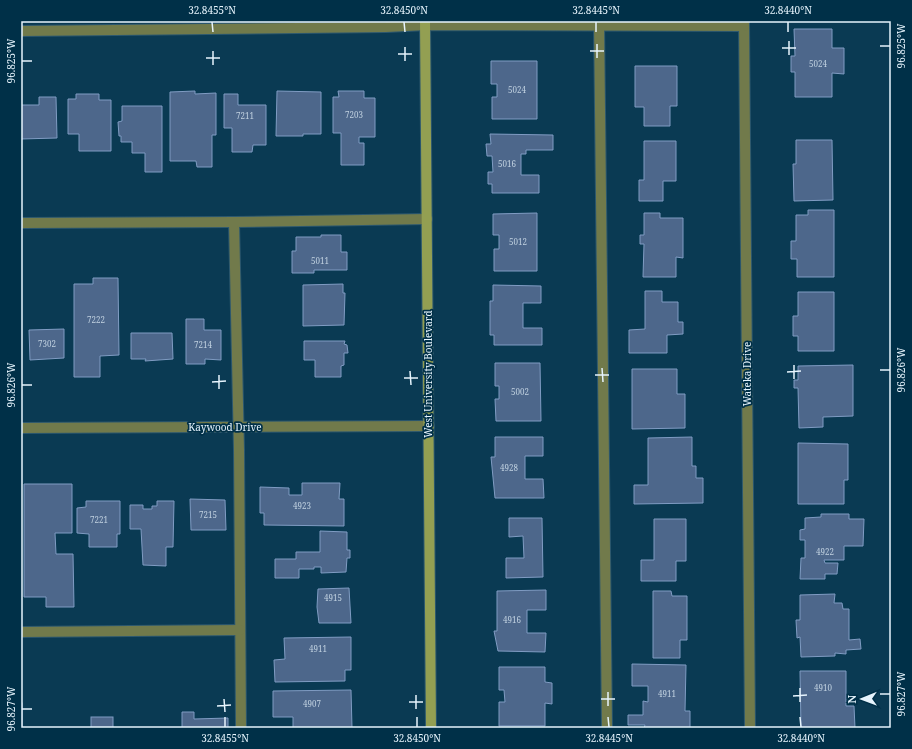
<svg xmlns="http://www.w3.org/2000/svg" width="912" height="749" viewBox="0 0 912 749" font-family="'Noto Serif',serif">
<rect width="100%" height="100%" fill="#0a3a53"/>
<!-- building -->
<g fill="#4d678b" stroke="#809cc3">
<path d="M 794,29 L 832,29 L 832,48 L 844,48 L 844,74 L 832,73 L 832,97 L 795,97 L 795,72 L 791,72 L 791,56 L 795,56 Z"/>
<path d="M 491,61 L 537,61 L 537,119 L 492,119 L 492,97 L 497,97 L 497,84 L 491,84 Z"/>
<path d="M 635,66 L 677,66 L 677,106 L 670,106 L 670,126 L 644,126 L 644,107 L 635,107 Z"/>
<path d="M 195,91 L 195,94 L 216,93 L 216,135 L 212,135 L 212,167 L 197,167 L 196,161 L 170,161 L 170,92 Z"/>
<path d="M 277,91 L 321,92 L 321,134 L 303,134 L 303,136 L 276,136 Z"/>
<path d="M 338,91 L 364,91 L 364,98 L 375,98 L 375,137 L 359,137 L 359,143 L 364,143 L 364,165 L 341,165 L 341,133 L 333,133 L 333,97 L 339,97 Z"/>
<path d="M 76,94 L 99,94 L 99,100 L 111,100 L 111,151 L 79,151 L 79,134 L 68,134 L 68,99 L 76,99 Z"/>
<path d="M 224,94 L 238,94 L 238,105 L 266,105 L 266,145 L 253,145 L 252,152 L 232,152 L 232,128 L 224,128 Z"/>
<path d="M 39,97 L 56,97 L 57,138 L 21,139 L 21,105 L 39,105 Z"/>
<path d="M 122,106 L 162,106 L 162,172 L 145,172 L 145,153 L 132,153 L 132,142 L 121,142 L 121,136 L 119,136 L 118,122 L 122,121 Z"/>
<path d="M 490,134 L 553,135 L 553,150 L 526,150 L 526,154 L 521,154 L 521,175 L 539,175 L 539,193 L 492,193 L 492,184 L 488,184 L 488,172 L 493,172 L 492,156 L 487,156 L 486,144 L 491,144 Z"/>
<path d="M 796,140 L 832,140 L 833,200 L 794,201 L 793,164 L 796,164 Z"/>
<path d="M 644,141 L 676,141 L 676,181 L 663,181 L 663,201 L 639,201 L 639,180 L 644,180 Z"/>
<path d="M 808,210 L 834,210 L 834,277 L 797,277 L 797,259 L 791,259 L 791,241 L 796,241 L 796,215 L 808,215 Z"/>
<path d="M 537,213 L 537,271 L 494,271 L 494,249 L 499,249 L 499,235 L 493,235 L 493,214 Z"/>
<path d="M 644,213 L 660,213 L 660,218 L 683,218 L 683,258 L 676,257 L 676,277 L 643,277 L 644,244 L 640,244 L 640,235 L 644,235 Z"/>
<path d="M 321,235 L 341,235 L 341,252 L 347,252 L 347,270 L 314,270 L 314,273 L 292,273 L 292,251 L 296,251 L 296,237 L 321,237 Z"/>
<path d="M 93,278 L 118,278 L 119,355 L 100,356 L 100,377 L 74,377 L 74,284 L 93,284 Z"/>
<path d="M 343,284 L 343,293 L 345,293 L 344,325 L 303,326 L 303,285 Z"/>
<path d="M 493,285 L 541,286 L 541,303 L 523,303 L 523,328 L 542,328 L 542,345 L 494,345 L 494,335 L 490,335 L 490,301 L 493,301 Z"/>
<path d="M 645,291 L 662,291 L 662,302 L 678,302 L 678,322 L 683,322 L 683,334 L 667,335 L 667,353 L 629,353 L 629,330 L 645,329 Z"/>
<path d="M 798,292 L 834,292 L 834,351 L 798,351 L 798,336 L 793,336 L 793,316 L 798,316 Z"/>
<path d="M 186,319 L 204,319 L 204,330 L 221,330 L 221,360 L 205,359 L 205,364 L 186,364 Z"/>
<path d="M 64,329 L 64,358 L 30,360 L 29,330 Z"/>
<path d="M 131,333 L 172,333 L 173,359 L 145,361 L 146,359 L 131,359 Z"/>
<path d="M 304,341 L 345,341 L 344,344 L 347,345 L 348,353 L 344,353 L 344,365 L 341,366 L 341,377 L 315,377 L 315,360 L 304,360 Z"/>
<path d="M 495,363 L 540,363 L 541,421 L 496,421 L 495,399 L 499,399 L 499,386 L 495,386 Z"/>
<path d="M 853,365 L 853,416 L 823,417 L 823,427 L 799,428 L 798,388 L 794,388 L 794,380 L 798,380 L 798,366 Z"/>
<path d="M 632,369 L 677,369 L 677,394 L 685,394 L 685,428 L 632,429 Z"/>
<path d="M 495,437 L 543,437 L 543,456 L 525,456 L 525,479 L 543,479 L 544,498 L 495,498 L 491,457 L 495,457 Z"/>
<path d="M 692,437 L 692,466 L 696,466 L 696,478 L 703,478 L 703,503 L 634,504 L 634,485 L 648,485 L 648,438 Z"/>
<path d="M 798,443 L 848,444 L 848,480 L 844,480 L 844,504 L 798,504 Z"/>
<path d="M 302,483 L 340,483 L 339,499 L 344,499 L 344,526 L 264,525 L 264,513 L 260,513 L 260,487 L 289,488 L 289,495 L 302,495 Z"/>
<path d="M 24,484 L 72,484 L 72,533 L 55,533 L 56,554 L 73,554 L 74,607 L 46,607 L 46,597 L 24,597 Z"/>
<path d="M 190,499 L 225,500 L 226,530 L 191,530 Z"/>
<path d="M 86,501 L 120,501 L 120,534 L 117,534 L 117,547 L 89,547 L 89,534 L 77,533 L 77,508 L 86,507 Z"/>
<path d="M 157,501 L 174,501 L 173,547 L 166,547 L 166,566 L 143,565 L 141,529 L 130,529 L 130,505 L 143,505 L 143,509 L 152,509 L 152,506 L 157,506 Z"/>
<path d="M 821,514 L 849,514 L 849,519 L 864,519 L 863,546 L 844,546 L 844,560 L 824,560 L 825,563 L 838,563 L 837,574 L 825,574 L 825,579 L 800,579 L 801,558 L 805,558 L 805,540 L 800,540 L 800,530 L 805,529 L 805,518 L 821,517 Z"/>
<path d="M 509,518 L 542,518 L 543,577 L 506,578 L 506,558 L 524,558 L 523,536 L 509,537 Z"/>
<path d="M 654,519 L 686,519 L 686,561 L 676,561 L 676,581 L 641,581 L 641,560 L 654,560 Z"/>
<path d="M 320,531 L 347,532 L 347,550 L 350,550 L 350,558 L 347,558 L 346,572 L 321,573 L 321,567 L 314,567 L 314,569 L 299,569 L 299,578 L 275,578 L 275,559 L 296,559 L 296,552 L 320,552 Z"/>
<path d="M 349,588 L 351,623 L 319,623 L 317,607 L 318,589 Z"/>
<path d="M 546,590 L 546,610 L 527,610 L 527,633 L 546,633 L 545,652 L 498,651 L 494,631 L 497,631 L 497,591 Z"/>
<path d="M 653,591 L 671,591 L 672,596 L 687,596 L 687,640 L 680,640 L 680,658 L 653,658 Z"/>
<path d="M 835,594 L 834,603 L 842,603 L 843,609 L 849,609 L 849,640 L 860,639 L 861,649 L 846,650 L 846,654 L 835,653 L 835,656 L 801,657 L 800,637 L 797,638 L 796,620 L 800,620 L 800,595 Z"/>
<path d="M 351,637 L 351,670 L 345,670 L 345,681 L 275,682 L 274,660 L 285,659 L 284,638 Z"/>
<path d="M 632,664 L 686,665 L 685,711 L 690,711 L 690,728 L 644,728 L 645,725 L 628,725 L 628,715 L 643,715 L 643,701 L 648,702 L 648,686 L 632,686 Z"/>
<path d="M 499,667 L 545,667 L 545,682 L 552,683 L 552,704 L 545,703 L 545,726 L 499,726 L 499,702 L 505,702 L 504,690 L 499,690 Z"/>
<path d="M 800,671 L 846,671 L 846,706 L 854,706 L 855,728 L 801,728 Z"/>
<path d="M 351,690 L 352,728 L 293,728 L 293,717 L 273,717 L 273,691 Z"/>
<rect x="21" y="703" width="1" height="25"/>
<path d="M 182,712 L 194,712 L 194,719 L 228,718 L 228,728 L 182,728 Z"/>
<rect x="91" y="717" width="22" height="11"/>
</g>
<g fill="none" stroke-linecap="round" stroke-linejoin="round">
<!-- lane casing -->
<g stroke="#2d586e" stroke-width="12">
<g id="lane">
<path d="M 599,21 L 607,728"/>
<path d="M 234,222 L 239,450 L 241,728"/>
<path d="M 21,223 L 234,222 L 427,219"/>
<path d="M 21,632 L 240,630"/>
</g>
</g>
<!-- street casing -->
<g stroke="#2d586e" stroke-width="12">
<g id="street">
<path d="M 744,21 L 750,728"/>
<path d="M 21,31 L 386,27 L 426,25 L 744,26"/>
<path d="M 21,428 L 429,426"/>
</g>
</g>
<!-- secondary casing -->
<g stroke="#2d586e" stroke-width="12">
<path id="secondary" d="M 425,21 L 431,728"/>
</g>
<!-- lane -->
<use href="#lane" stroke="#717a4b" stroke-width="10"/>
<!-- street -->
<use href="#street" stroke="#717a4b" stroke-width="10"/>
<!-- secondary -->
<use href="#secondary" stroke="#939f52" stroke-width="10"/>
</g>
<!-- ticks -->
<path fill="none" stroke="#e6f4fd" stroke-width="1.5" d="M 212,22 L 213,32M 404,22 L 405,32M 596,22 L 596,32M 788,22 L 788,32M 789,41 L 789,55M 597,44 L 597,58M 880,46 L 890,46M 405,47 L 405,61M 782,48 L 796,48M 213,51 L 213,65M 590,51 L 604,51M 398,54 L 412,54M 206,58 L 220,58M 22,61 L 32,61M 794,365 L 794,379M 602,368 L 603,382M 880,370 L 890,370M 410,371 L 411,385M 787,372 L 801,371M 219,375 L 219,389M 595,375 L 609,375M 404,378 L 418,378M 212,382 L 226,381M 22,385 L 32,385M 800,688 L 800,702M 608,692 L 608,706M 880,694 L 890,694M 416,695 L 416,709M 793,696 L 807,695M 224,699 L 225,712M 601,699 L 615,699M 409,702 L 423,702M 217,706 L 231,705M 22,709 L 32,709M 225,717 L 225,727M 417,717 L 417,727M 608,717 L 609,727M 800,717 L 801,727"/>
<g text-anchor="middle" stroke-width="3.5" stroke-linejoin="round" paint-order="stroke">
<!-- number labels -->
<g font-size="8" fill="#c0d1e0">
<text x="818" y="67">5024</text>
<text x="517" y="93">5024</text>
<text x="354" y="118">7203</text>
<text x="245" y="119">7211</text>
<text x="507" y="167">5016</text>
<text x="518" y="245">5012</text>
<text x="320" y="264">5011</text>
<text x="96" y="323">7222</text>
<text x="47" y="347">7302</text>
<text x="203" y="348">7214</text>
<text x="520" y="395">5002</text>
<text x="509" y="471">4928</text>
<text x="302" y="509">4923</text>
<text x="208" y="518">7215</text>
<text x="99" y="523">7221</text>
<text x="825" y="555">4922</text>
<text x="333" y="601">4915</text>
<text x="512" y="623">4916</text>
<text x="318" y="652">4911</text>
<text x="823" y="691">4910</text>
<text x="667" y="697">4911</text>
<text x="312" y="707">4907</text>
</g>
<!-- street labels -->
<g font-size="10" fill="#e6f4fd" stroke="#003048">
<text transform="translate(428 374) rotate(-90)" y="4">West University Boulevard</text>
<text transform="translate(747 374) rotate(-90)" y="4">Wateka Drive</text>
<text x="225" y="431">Kaywood Drive</text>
</g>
</g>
<!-- border -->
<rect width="912" height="749" fill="none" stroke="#003048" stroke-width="44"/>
<!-- north arrow -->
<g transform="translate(862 699) rotate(269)" stroke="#003048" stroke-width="3" paint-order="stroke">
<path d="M0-3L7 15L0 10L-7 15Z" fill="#e6f4fd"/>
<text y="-6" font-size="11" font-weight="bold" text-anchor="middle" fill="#e6f4fd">N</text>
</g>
<rect x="22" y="22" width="868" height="705" fill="none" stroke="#e6f4fd" stroke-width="1.5"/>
<g font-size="10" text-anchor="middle" fill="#e6f4fd">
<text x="212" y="14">32.8455°N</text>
<text x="404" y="14">32.8450°N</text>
<text x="596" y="14">32.8445°N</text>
<text x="788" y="14">32.8440°N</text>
<text transform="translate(901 46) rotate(-90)" y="4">96.825°W</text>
<text transform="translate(11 61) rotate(-90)" y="4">96.825°W</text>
<text transform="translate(901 370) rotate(-90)" y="4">96.826°W</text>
<text transform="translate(11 385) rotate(-90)" y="4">96.826°W</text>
<text transform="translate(901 694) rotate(-90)" y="4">96.827°W</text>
<text transform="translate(11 709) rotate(-90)" y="4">96.827°W</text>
<text x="225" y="742">32.8455°N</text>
<text x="417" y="742">32.8450°N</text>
<text x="609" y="742">32.8445°N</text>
<text x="801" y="742">32.8440°N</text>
</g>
</svg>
